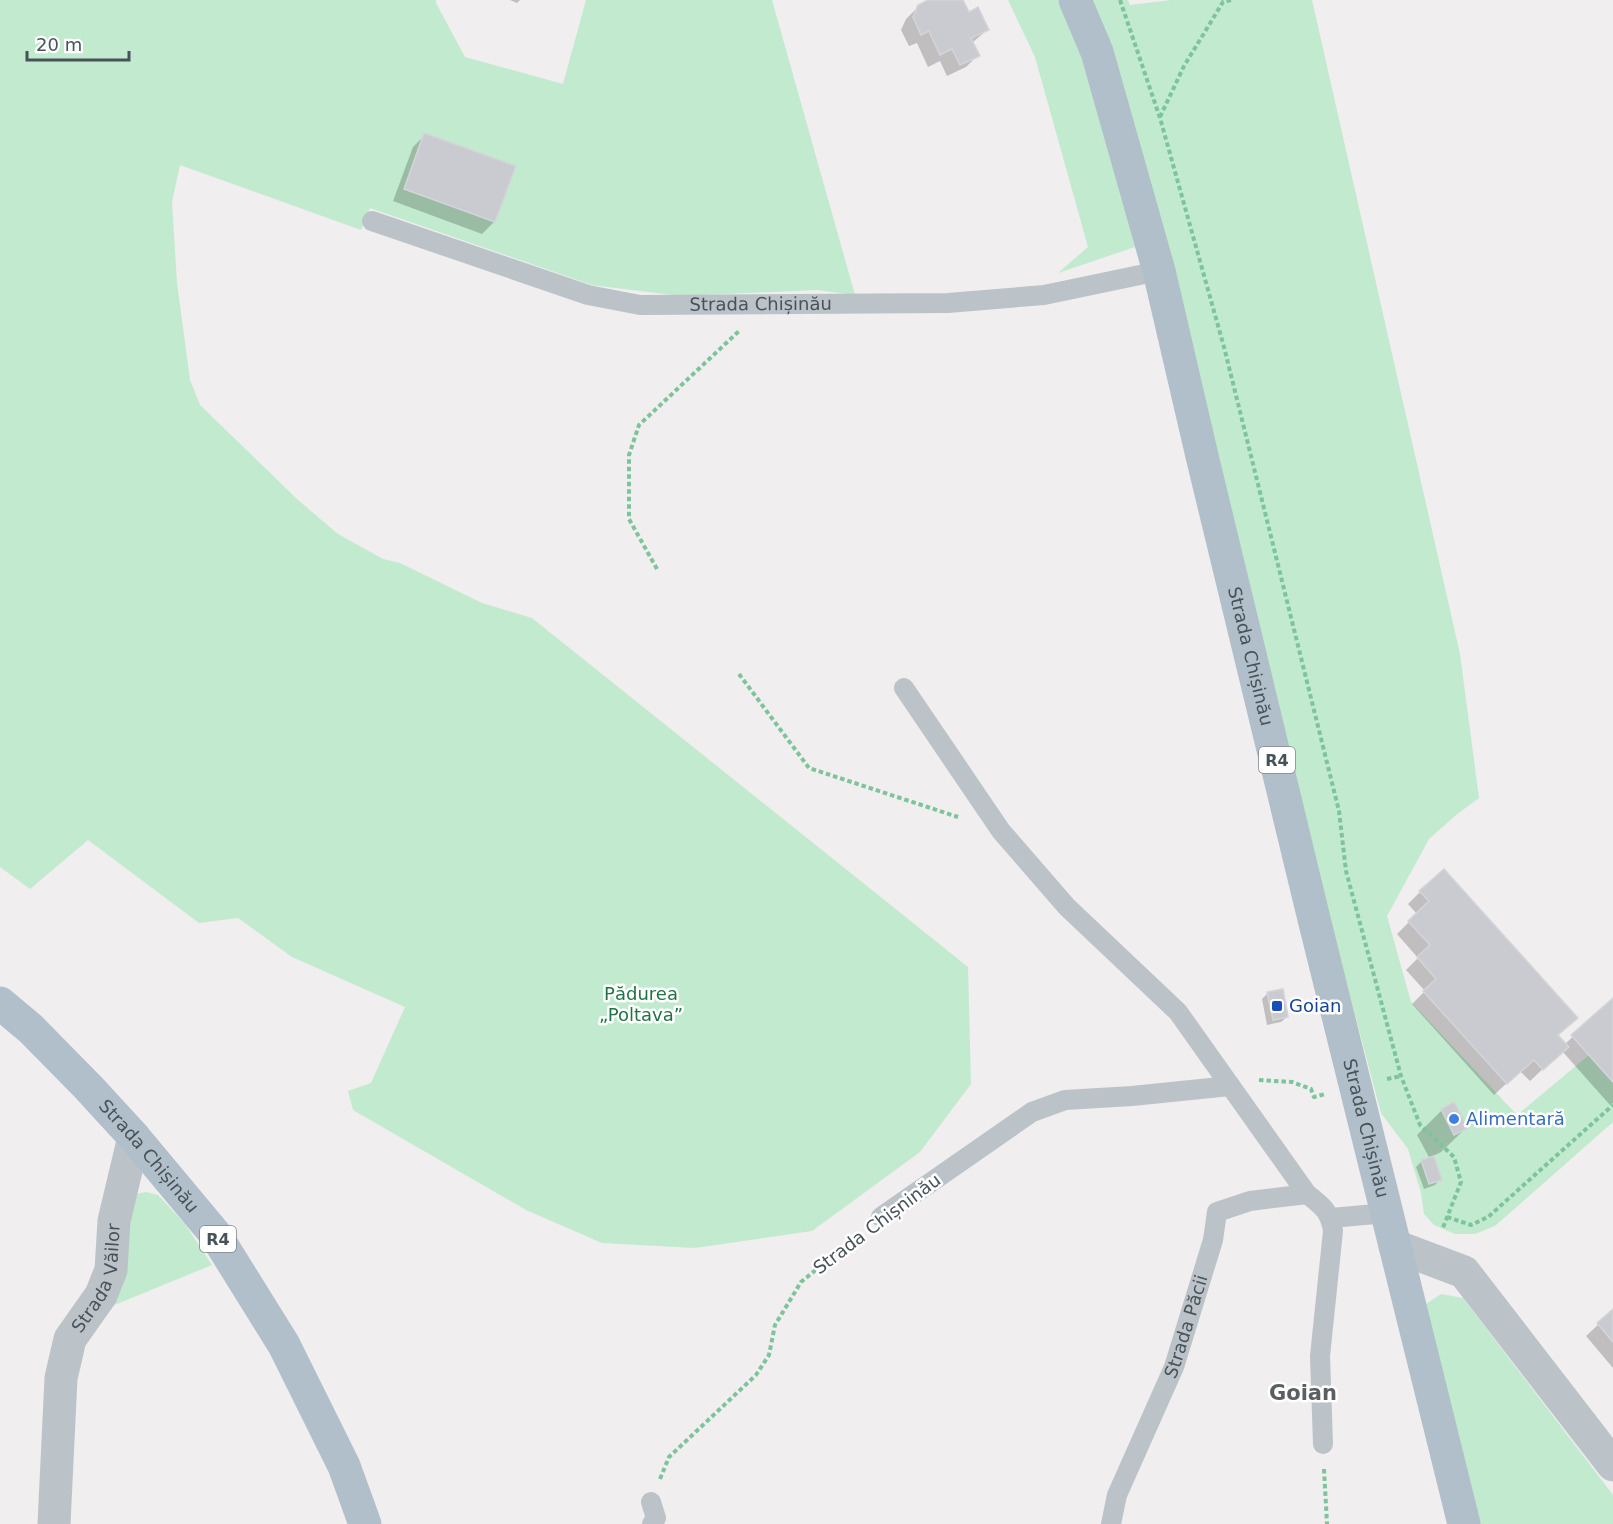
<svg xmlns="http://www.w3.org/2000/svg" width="1613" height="1524" viewBox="0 0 1613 1524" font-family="'DejaVu Sans',sans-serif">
<rect width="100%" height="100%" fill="#f0eeee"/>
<!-- green -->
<g fill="#c1eace">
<path d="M 0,0 L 436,0 L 436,3 L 465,57 L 563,84 L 586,0 L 772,0 L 855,295 L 817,290 L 680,296 L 592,285 L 370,208 L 361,230 L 180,165 L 172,202 L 177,283 L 190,380 L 200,405 L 298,500 L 338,534 L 383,559 L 400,563 L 482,603 L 532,618 L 968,967 L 971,1084 L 920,1152 L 812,1231 L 695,1248 L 602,1243 L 526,1210 L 353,1110 L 348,1091 L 371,1083 L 405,1007 L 292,957 L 238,918 L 199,923 L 88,840 L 30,889 L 0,867 Z"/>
<path d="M 1008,0 L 1058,0 L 1088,63 L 1135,247 L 1058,273 L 1088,247 L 1035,57 Z"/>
<path d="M 1086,0 L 1128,0 L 1130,5 L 1171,0 L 1312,0 L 1460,654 L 1479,798 L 1456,815 L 1429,839 L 1387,916 L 1411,1002 L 1517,1115 L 1589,1055 L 1613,1082 L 1613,1122 L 1495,1226 L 1475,1234 L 1455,1234 L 1434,1225 L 1424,1214 L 1421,1193 L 1408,1149 L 1381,1113 Z"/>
<path d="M 146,1192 L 158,1195 L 185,1224 L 212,1265 L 107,1308 L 131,1195 Z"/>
<path d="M 1441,1294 L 1463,1298 L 1613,1495 L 1613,1524 L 1478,1524 L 1423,1306 Z"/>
</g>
<!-- shadow -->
<g fill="#0003">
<path d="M 510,0 L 520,0 L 517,3 Z"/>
<path d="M 931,0 L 962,0 L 968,14 L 987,30 L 972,43 L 978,55 L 966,67 L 947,76 L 940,61 L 928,67 L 917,43 L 909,46 L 901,30 L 906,19 L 919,6 Z"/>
<path d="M 425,135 L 494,222 L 482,234 L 393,201 L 413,147 Z"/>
<path d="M 1420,892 L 1576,1018 L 1557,1036 L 1565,1044 L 1613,1000 L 1613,1103 L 1610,1105 L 1562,1051 L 1530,1081 L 1520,1071 L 1494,1095 L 1412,1004 L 1425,991 L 1406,970 L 1418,958 L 1397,934 L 1417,914 L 1408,904 Z"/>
<path d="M 1267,994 L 1287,1017 L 1281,1022 L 1267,1025 L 1262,999 Z"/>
<path d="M 1454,1104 L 1466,1128 L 1441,1152 L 1433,1156 L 1440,1179 L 1435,1185 L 1424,1189 L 1416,1167 L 1422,1161 L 1430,1159 L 1417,1135 L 1442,1110 Z"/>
<path d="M 1613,1311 L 1613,1368 L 1586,1336 Z"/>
</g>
<!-- building -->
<g fill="#c9cbd0" stroke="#d3d5d9" stroke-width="1.5">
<path d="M 928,0 L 963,0 L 969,12 L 978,7 L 989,30 L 971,38 L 980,56 L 960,65 L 952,49 L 940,55 L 929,31 L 921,35 L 913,17 L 918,5 Z"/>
<path d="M 424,133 L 516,166 L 495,222 L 404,189 Z"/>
<path d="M 1444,869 L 1578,1018 L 1558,1035 L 1569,1047 L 1543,1070 L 1534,1060 L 1507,1084 L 1423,991 L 1436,979 L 1417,957 L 1430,945 L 1408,921 L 1429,901 L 1419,891 Z"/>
<path d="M 1283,989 L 1288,1017 L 1273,1020 L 1267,992 Z"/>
<path d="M 1613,998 L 1613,1082 L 1571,1035 Z"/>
<path d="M 1454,1102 L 1468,1128 L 1454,1135 L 1441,1109 Z"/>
<path d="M 1434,1156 L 1442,1180 L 1429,1184 L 1421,1160 Z"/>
<path d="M 1613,1309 L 1613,1342 L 1597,1323 Z"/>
</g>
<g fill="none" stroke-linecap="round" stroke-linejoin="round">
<!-- path -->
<g stroke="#7dc49c" stroke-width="4" stroke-dasharray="4.5 3" stroke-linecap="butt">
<path d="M 1120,0 L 1160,118 L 1224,347 L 1339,811 L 1346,871 L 1401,1076 L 1420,1125 L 1454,1157 L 1461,1182 L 1442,1230"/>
<path d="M 1160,117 L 1184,66 L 1223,2 L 1231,0"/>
<path d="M 657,569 L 629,519 L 629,455 L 639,425 L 739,331"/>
<path d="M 739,674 L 809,768 L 958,817"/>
<path d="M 1387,1079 L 1401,1076"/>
<path d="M 1259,1080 L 1292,1082 L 1311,1089 L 1314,1097 L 1325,1094"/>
<path d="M 1447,1217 L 1471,1225 L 1488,1217 L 1613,1105"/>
<path d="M 1324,1469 L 1327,1524"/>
<path d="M 660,1479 L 669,1457 L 756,1375 L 769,1355 L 775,1325 L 801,1282 L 861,1233"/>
</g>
<!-- service -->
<g stroke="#bbc3c9" stroke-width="20">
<path id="s1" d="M 372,221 L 588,295 L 640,305 L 948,303 L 1044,295 L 1159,271"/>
<path d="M 904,688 L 1001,831 L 1067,907 L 1178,1012 L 1307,1194 C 1322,1206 1330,1211 1333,1231 L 1320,1356 L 1323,1444"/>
<path d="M 881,1217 L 1032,1112 L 1065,1100 L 1132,1096 L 1230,1086"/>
<path d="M 1331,1218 L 1387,1213"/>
<path d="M 651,1502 L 656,1518 L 652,1524"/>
<path id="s2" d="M 1111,1524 L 1117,1495 L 1174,1367 L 1213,1240 L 1217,1212 L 1250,1201 L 1307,1194"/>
</g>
<!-- minor -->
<g stroke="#bbc3c9" stroke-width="33">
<path d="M 1395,1246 L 1464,1272 L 1613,1465"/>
<path id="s3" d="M 54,1524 L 61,1378 L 70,1339 L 101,1295 L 111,1270 L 114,1221 L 134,1137"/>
</g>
<!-- primary -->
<g stroke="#b1bfca" stroke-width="33">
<path id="s4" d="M 1075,0 L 1097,52 L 1159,271 L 1202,456 L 1314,919 L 1464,1524"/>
<path id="s5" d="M 0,1003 L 31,1029 L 89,1088 L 134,1137 L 215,1234 L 284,1345 L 344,1466 L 365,1524"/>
</g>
</g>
<!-- markers -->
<rect fill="#1a4fb4" stroke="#fff" stroke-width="2" x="1271" y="1000" width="12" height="12" rx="3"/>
<circle fill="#3f7fe0" stroke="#fff" stroke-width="2" cx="1454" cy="1119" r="6"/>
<g text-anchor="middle" stroke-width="5" stroke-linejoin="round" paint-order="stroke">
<!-- shield labels -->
<g fill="#fff" stroke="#7f868b" stroke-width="1.5">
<rect x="1259" y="747" width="36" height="26" rx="4.5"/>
<rect x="200" y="1226" width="36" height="26" rx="4.5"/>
</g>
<g font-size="16" font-weight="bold" fill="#485259">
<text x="1277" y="766">R4</text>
<text x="218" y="1245">R4</text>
</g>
<!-- street labels -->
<g font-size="18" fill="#485259" stroke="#fff">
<text dy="6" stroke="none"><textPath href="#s1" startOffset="402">Strada Chișinău</textPath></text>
<text dy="6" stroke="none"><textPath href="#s4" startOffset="680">Strada Chișinău</textPath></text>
<text dy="6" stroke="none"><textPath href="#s4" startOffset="1166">Strada Chișinău</textPath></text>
<text dy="6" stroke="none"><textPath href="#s5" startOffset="214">Strada Chișinău</textPath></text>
<text transform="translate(877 1224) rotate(-37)" y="6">Strada Chișninău</text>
<text dy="6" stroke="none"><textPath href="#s3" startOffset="255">Strada Văilor</textPath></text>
<text dy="6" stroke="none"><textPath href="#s2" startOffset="212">Strada Păcii</textPath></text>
</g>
<!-- park labels -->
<g font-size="18" fill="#217344" stroke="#fff">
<text x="641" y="1000">Pădurea<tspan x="641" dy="21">„Poltava”</tspan></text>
</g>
<!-- transit labels -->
<g font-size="18" fill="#164399" stroke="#fff" text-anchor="start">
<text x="1289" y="1012">Goian</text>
</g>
<!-- shop labels -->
<g font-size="18" fill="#366cbe" stroke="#fff" text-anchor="start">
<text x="1466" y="1125">Alimentară</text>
</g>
<!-- quarter labels -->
<g font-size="21" font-weight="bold" fill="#5b5f62" stroke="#fff">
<text x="1303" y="1400">Goian</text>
</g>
</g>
<!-- scale -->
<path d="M27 51v9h102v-9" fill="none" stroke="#485259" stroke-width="3"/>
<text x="36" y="51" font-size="18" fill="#485259" stroke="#ffffff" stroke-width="4.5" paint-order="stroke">20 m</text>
</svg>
